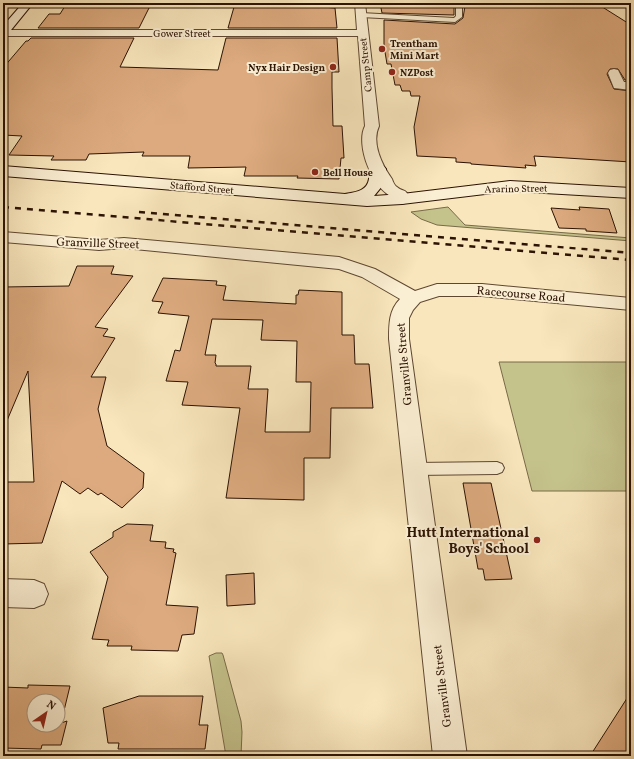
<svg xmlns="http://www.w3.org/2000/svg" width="634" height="759" viewBox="0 0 634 759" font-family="Vollkorn,serif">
<rect width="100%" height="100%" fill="#f9e6bc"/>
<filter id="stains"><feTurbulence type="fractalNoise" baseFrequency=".005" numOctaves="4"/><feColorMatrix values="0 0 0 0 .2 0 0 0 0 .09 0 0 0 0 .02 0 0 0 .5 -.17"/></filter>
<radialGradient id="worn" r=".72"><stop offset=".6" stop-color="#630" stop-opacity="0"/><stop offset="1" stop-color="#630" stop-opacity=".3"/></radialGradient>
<!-- green -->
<g fill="#c5c38c" stroke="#786a48">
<path d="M 448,207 L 465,225 L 631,238 L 631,241 L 437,225 L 421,219 L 411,212 Z"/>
<path d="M 499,362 L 631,362 L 631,491 L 532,491 Z"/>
<path d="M 216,653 L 222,653 L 223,655 L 241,721 L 242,732 L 241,756 L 226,756 L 209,656 Z"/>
</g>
<!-- building -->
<g fill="#dcaa7e" stroke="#2b1203" fill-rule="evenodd">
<path d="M 71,3 L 124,3 L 122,6 L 150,6 L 139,28 L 38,28 L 49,14 L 60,14 L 65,6 L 69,6 Z"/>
<path d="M 278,3 L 322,3 L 322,7 L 335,8 L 337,28 L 228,28 L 234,7 L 277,7 Z"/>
<path d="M 380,3 L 454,6 L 454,15 L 382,13 Z"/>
<path d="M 489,3 L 574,7 L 572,3 L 596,3 L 631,25 L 631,80 L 625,80 L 618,69 L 610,69 L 607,74 L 614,89 L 631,91 L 631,162 L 534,156 L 536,166 L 525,165 L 526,168 L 471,164 L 471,163 L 456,162 L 456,158 L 417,156 L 414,127 L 420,96 L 411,96 L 410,91 L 402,91 L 400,85 L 395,85 L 391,64 L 387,64 L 384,46 L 384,20 L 455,24 L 463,18 L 465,6 L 490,7 Z"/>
<path d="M 31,38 L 134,38 L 120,67 L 218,70 L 226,38 L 337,38 L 339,72 L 332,72 L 332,88 L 333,126 L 342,126 L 344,158 L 341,158 L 339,179 L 297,178 L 298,176 L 244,176 L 246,167 L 188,168 L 190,156 L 142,156 L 144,152 L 89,154 L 86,160 L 51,160 L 54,156 L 9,155 L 22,136 L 3,135 L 3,68 L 26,41 L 28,41 Z"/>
<path d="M 579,207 L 609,209 L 617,233 L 586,231 L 586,229 L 559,228 L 551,208 L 580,210 Z"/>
<path d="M 77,266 L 114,266 L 111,274 L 133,276 L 95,327 L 108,329 L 103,336 L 115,338 L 91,377 L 106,377 L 98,409 L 107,446 L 144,473 L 143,488 L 122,508 L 101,493 L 98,495 L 88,488 L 80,494 L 62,481 L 42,543 L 3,544 L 3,482 L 34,482 L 28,371 L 3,430 L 3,287 L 69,286 Z"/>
<path d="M 163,278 L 217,281 L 216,285 L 226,286 L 223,300 L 296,304 L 296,295 L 298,295 L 299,290 L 342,292 L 342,335 L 354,335 L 355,364 L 369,364 L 373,408 L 331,408 L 330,458 L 304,458 L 304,500 L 226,498 L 240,408 L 182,405 L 188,382 L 166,381 L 175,350 L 180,351 L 189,316 L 158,313 L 163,302 L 152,301 ZM 212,319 L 263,320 L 261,340 L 297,341 L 296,382 L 311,382 L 310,432 L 265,432 L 268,389 L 248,389 L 251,366 L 216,366 L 216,364 L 215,363 L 216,355 L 205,355 Z"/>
<path d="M 463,483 L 491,483 L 512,579 L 485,580 L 483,569 L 478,569 Z"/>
<path d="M 127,524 L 153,525 L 150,541 L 166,542 L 165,548 L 174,549 L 173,552 L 176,553 L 166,605 L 198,607 L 194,634 L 182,635 L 178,651 L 131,650 L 132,646 L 107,646 L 109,640 L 92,639 L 108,577 L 90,552 L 113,537 L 113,532 Z"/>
<path d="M 254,573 L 255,604 L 227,606 L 226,575 Z"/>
<path d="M 28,685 L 70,686 L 61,723 L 67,721 L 61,745 L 42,745 L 41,749 L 3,748 L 3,687 L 28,688 ZM 34,701 L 58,701 L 58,725 L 34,725 Z"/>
<path d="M 631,692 L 631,756 L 590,756 Z"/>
<path d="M 139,696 L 203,696 L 199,725 L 208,725 L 205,749 L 118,749 L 119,743 L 108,743 L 103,708 Z"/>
</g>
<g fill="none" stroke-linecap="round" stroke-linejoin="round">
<!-- lane casing -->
<g stroke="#5e4731" stroke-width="2">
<g id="lane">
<path d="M 456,3 L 462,3 L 462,17 L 455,22 L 361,17 L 358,15 L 361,13 L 454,18 L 456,16 Z"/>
<path d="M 497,462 L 502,464 L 504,468 L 502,472 L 497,474 L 415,475 L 410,473 L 408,469 L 410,465 L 415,463 Z"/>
</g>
</g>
<!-- street casing -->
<g stroke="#5e4731" stroke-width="2">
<g id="street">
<path d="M 355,3 L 365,3 L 379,126 C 371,143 382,165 392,179 C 393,182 395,186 397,187 C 404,193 405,187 410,199 L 408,202 L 402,204 L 396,202 L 393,197 C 373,190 355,145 365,126 L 358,36 L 3,36 L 3,30 L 357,30 Z"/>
<path d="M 614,69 L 618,70 L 624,82 L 631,82 L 631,90 L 614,88 L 608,73 L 610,70 Z"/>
<path d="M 3,232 L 99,240 L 124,238 L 339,257 L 375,269 L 415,291 L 437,284 L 482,284 L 631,298 L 631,310 L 482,296 L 439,296 L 420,302 L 413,310 L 409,318 L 409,339 L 467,756 L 433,756 L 389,339 C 389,324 389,310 400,299 L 362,277 L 339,269 L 124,248 L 99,250 L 3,242 Z"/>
<path d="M 3,579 L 34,580 L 44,584 L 48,594 L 44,604 L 34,608 L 3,607 Z"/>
</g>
</g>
<!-- secondary casing -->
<g stroke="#2b1203" stroke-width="2">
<g id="secondary">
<path d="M 23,3 L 33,3 L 7,35 L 3,36 L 3,26 Z"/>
<path d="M 378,164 L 383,166 L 386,169 L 383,185 L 374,196 L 402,194 L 510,181 L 631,188 L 631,198 L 510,191 L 402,204 L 367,206 L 3,176 L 3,166 L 345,194 C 356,192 367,191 369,179 C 369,174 370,170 373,166 Z"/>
</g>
</g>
<!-- lane -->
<use href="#lane" fill="#fbefd3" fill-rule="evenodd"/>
<!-- street -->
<use href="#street" fill="#fbefd3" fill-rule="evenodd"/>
<!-- secondary -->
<use href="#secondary" fill="#fbefd3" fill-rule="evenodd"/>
<!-- rail -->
<g stroke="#2b1203" stroke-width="2.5" stroke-dasharray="6 6" stroke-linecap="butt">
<path d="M 3,207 L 631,260"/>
<path d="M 139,212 L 631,253"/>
</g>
</g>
<!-- markers -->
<g fill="#8f2418" stroke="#fbefd3" stroke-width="1.5">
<circle cx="382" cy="49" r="4"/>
<circle cx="333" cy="67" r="4"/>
<circle cx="392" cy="72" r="4"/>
<circle cx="315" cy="172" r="4"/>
<circle cx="537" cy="540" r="4"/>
</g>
<g text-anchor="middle" stroke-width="4" stroke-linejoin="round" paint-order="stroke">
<!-- far-street labels -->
<g font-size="10" fill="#2b1203" stroke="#fbefd3">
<text x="182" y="37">Gower Street</text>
<text transform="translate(365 65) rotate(-96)" y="4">Camp Street</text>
<text transform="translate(202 187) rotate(5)" y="4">Stafford Street</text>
<text transform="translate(516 188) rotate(-1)" y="4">Ararino Street</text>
</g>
<!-- far-poi labels -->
<g font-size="10" font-weight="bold" fill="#2b1203" stroke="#fbefd3" text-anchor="start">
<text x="390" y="47">Trentham<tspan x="390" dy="12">Mini Mart</tspan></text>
<text x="325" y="71" text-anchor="end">Nyx Hair Design</text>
<text x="400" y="76">NZPost</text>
<text x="323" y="176">Bell House</text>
</g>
<!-- street labels -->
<g font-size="12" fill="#2b1203" stroke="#fbefd3">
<text transform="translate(98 243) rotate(2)" y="4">Granville Street</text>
<text transform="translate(521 294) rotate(5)" y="4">Racecourse Road</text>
<text transform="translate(404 364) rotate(-95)" y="4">Granville Street</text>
<text transform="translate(442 686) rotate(-97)" y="4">Granville Street</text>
</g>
<!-- near-poi labels -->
<g font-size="14" font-weight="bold" fill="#2b1203" stroke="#fbefd3" text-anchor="end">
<text x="529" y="537">Hutt International<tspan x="529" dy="16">Boys' School</tspan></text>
</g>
</g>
<!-- margin -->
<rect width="634" height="759" fill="none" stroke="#f9e6bc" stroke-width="16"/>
<rect x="4" y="4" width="626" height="751" fill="none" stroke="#2b1203" stroke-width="2"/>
<rect x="8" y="8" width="618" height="743" fill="none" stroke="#2b1203"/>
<!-- north arrow -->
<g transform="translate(46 713) rotate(34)"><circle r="19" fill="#fbefd3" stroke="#a89780"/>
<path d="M0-3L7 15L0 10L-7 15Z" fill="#8f2418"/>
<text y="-6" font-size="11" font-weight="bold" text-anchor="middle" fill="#2b1203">N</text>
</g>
<rect width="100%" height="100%" filter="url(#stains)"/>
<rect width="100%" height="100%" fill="url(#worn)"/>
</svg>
